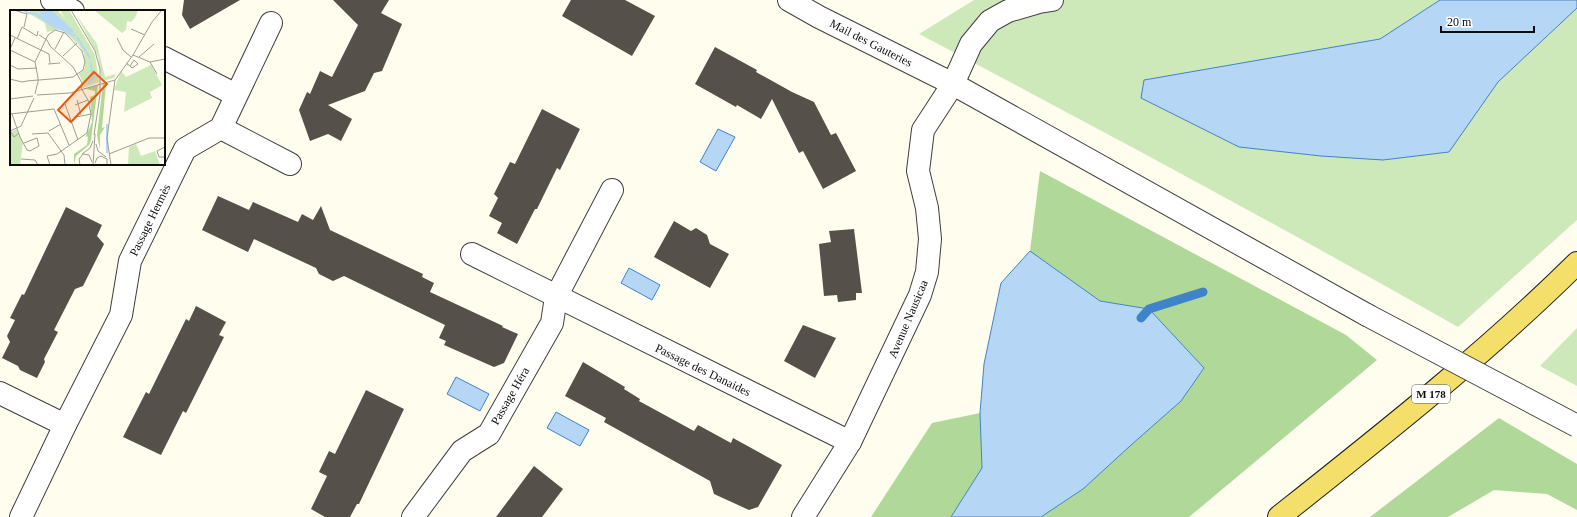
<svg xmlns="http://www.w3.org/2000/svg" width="1577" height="517" viewBox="0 0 1577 517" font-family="'Times New Roman',serif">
<rect width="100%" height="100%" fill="#fefdee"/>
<!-- green -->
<g fill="#cde8b9">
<path d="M 974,0 L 1577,0 L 1577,220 L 1458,327 C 1280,226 1100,129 919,34 Z"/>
<path d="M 1577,328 L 1577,386 L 1540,366 Z"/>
</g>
<!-- forest -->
<g fill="#afd899">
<path d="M 1040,171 L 1346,335 L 1377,360 L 1189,517 L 1041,517 L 1083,489 L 1130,446 L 1181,401 L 1204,368 L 1149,309 L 1100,301 L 1030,251 Z"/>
<path d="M 980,413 L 982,468 L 951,517 L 871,517 L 932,423 Z"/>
<path d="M 1499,418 L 1577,464 L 1577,510 L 1547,494 L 1494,490 L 1448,517 L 1370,517 Z"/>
</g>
<!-- water -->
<g fill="#b5d6f4" stroke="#3f84c8">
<path d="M 1440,0 L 1577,0 L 1577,8 L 1498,82 L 1449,152 L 1383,160 L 1321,156 L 1239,147 L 1141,98 L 1144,80 L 1380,39 Z"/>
<path d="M 718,129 L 735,137 L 716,171 L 700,162 Z"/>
<path d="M 1030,251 L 1100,301 L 1149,309 L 1204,368 L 1181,401 L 1130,446 L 1083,489 L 1041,517 L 951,517 L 982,468 L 980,413 L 984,364 L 1001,283 Z"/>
<path d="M 629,268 L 660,285 L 652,300 L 621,283 Z"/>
<path d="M 456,377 L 489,394 L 480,411 L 447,394 Z"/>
<path d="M 556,412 L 589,430 L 580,446 L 547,428 Z"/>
</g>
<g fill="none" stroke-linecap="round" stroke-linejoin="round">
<!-- stream -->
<path stroke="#3f84c8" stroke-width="9" d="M 1141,318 L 1149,309 L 1203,292"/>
</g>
<!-- building -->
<g fill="#56504a">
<path d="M 184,0 L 240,0 L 190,29 L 182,15 Z"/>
<path d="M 333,0 L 389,0 L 381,13 L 402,24 L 382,71 L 374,73 L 365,91 L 328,105 L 352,119 L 341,141 L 328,134 L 310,141 L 299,110 L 307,92 L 310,94 L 320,71 L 332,77 L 358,25 Z"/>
<path d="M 571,0 L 625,0 L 655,16 L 632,56 L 562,16 Z"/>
<path d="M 715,47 L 757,70 L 756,72 L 792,92 L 814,102 L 831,135 L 836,133 L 856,171 L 823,189 L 803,151 L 799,153 L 772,99 L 761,119 L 737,105 L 736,107 L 695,84 Z"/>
<path d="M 542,109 L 580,129 L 560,170 L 557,168 L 537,209 L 535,209 L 517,244 L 497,233 L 502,223 L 489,216 L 498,198 L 494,194 L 510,162 L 515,164 Z"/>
<path d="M 218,196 L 249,210 L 253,202 L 298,222 L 302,214 L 313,220 L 321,206 L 330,230 L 423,274 L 422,277 L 434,283 L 430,292 L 503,326 L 502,327 L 518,334 L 504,363 L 494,367 L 444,345 L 446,341 L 439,338 L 445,325 L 344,276 L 333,281 L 319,274 L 316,268 L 254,239 L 248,252 L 202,230 Z"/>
<path d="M 66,207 L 102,225 L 97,236 L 104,244 L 83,286 L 75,289 L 54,330 L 58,332 L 44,359 L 45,362 L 37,378 L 20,370 L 18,366 L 2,358 L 10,342 L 7,336 L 15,320 L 10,318 L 22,294 L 24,295 Z"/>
<path d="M 674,221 L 691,231 L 696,228 L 707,235 L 710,244 L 729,254 L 710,288 L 654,257 Z"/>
<path d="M 854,229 L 862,293 L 856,293 L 856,300 L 838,302 L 837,295 L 824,296 L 819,244 L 831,242 L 829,231 Z"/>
<path d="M 196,306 L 226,322 L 219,335 L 224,337 L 186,413 L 183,411 L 161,455 L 123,437 L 146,392 L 149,394 L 186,319 L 189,321 Z"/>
<path d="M 803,325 L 836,338 L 815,378 L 784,361 Z"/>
<path d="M 583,362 L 625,387 L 624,389 L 640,399 L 639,401 L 694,431 L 698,425 L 731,443 L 733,438 L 782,465 L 758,507 L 749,510 L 714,494 L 710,481 L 604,422 L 606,418 L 565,396 Z"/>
<path d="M 366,390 L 404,409 L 359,504 L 357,504 L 350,517 L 325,517 L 311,509 L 327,476 L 319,472 L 329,451 L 335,454 Z"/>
<path d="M 534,466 L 563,489 L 542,517 L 496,517 Z"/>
</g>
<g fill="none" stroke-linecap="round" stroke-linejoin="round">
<!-- street casing -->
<g stroke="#404040" stroke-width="24">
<g id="street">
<path d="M 52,0 L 73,11"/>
<path d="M 789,0 L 819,17 L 953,84 L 1367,315"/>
<path d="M 164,58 L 236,95"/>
<path d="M 221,128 L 290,164"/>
<path d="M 472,254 L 850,442"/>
<path d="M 0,393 L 65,425"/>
<path d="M 21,517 L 65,425 L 121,315 L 130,261 L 185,149 L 221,128 L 271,23"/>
<path d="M 413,517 L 462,451 L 489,434 L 552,323 L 556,297 L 612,190"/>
<path d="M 803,517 L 850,442 L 920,295 L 927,272 L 930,239 L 927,208 L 918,171 L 923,130 L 953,84 L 971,44 L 990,21 L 1008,11 L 1039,2 L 1052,0"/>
</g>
</g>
<!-- primary casing -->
<g stroke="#1e1e1e" stroke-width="24">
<path id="primary" d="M 1279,517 C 1381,436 1484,355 1577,263"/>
</g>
<!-- street -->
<use href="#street" stroke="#fff" stroke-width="22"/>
<!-- primary -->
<use href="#primary" stroke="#f3df69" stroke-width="22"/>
<!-- street-bridge casing -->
<g stroke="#404040" stroke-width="24" stroke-linecap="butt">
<path id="street-bridge" d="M 1367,315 L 1577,426"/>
</g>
<!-- street-bridge -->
<use href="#street-bridge" stroke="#fff" stroke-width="22"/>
</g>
<g text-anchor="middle" stroke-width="4" stroke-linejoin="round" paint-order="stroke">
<!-- shield labels -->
<rect fill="#fff" stroke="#565656" stroke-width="1" x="1412" y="385" width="38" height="18" rx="3"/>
<g font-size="11" font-weight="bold" fill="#0d0d0d">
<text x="1431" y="398">M 178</text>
</g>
<!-- street labels -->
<g font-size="12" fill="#0d0d0d" stroke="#fff">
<text transform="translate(871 43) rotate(27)" y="4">Mail des Gauteries</text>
<text transform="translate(150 220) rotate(-64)" y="4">Passage Hermès</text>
<text transform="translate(908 319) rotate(-67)" y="4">Avenue Nausicaa</text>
<text transform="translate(703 370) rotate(26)" y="4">Passage des Danaides</text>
<text transform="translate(510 396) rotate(-60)" y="4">Passage Héra</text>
</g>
</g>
<!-- overview -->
<g transform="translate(10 10)">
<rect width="155" height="155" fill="#fefdee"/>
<path d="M 21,0 L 47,0 L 55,8 L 50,0 L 59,0 L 85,45 L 89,72 L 70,79 L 73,73 L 69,64 L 75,58 L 74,43 L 68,34 L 51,19 L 37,22 L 35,13 L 18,3 ZM 84,0 L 128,0 L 125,8 L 121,12 L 117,11 L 116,20 L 112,23 ZM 67,6 L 87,34 L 95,67 L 106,64 L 104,68 L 92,71 L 88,46 ZM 141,55 L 152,75 L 140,82 L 142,88 L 114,102 L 116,82 L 104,80 L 111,61 L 116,67 ZM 7,119 L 13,133 L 10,155 L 0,155 L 0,122 ZM 126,134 L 131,146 L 145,141 L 150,155 L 118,155 L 119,137 Z" fill="#cde8b9"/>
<path d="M 93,73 L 96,74 L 92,118 L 95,117 L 90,125 L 90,140 L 87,125 ZM 88,75 L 81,130 L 79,135 L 66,146 L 64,155 L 64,144 L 77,135 L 78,127 L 76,126 L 82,112 L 80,87 L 85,85 L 85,81 L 76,79 Z" fill="#afd899"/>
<path d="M 41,0 L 63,20 L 63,23 L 45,16 L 29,6 L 30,2 ZM 80,48 L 85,68 L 77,75 L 81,65 Z" fill="#b5d6f4"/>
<path fill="none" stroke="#b5d6f4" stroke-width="2" d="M 14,0 L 18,3 L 26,4M 26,4 L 41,15 L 66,26M 67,27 L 80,48M 97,143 L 97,114"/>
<path fill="none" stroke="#9e9d94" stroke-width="1" d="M 4,0 L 17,4 L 14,17M 61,0 L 85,41 L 90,59 L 90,85 L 84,125M 121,19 L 135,25M 0,25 L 39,44 L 40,53M 29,25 L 37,30 L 40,36 L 63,57 L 72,73 L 71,78 L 78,90 L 81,104 L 77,123 L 47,144 L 37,146 L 40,155M 107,28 L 113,40 L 121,47M 7,29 L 12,17 L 27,26 L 28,21M 0,39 L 5,28M 45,39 L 54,22M 0,40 L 25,52M 123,45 L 140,52 L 155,49M 53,46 L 67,33M 129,47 L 144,34M 140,52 L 147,64M 116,53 L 120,56 L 122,58 L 128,54 L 124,50 L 120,56M 38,54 L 50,53M 0,55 L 8,59 L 27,58M 0,69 L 12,72 L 17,71 L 28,70 L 29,70 L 54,68 L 63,67 L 73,60 L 75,52 L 72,41 L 55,23 L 45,20 L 38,25 L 25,52 L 28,68 L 28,73 L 27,75 L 25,84M 27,85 L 60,83 L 105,70M 0,89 L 23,86M 67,90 L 71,105M 55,94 L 68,130M 65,95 L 78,90M 0,104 L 44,99 L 59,135M 2,104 L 10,127 L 17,140 L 20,141 L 29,136 L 27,128 L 14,133M 66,107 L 81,104M 0,121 L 11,116 L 24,88M 0,121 L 4,127 L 9,123M 39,121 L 51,114M 22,124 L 38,123 L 54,145 L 55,155M 86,134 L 88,141 L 96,147M 155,137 L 147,141 L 149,147 L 155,147M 72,144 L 80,138 L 83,131M 99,144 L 139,128 L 155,128M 11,149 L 25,150 L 28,155M 85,153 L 87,148 L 91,146 L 97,149 L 97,155M 70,155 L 69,149 L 73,144 L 79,145 L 82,152M 83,155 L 85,124M 101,155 L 97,128 L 105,70 L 123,45 L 142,12 L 152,0"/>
<path fill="#e8590c" fill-opacity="0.15" stroke="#e8590c" stroke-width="2" d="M 84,62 L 97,74 L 61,112 L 48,100 Z"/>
<rect width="155" height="155" fill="none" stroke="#0d0d0d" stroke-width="2"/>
</g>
<!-- scale -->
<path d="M1441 26v6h93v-6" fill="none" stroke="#0d0d0d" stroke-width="2"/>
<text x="1447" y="26" font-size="12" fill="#0d0d0d" stroke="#ffffff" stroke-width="3" paint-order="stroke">20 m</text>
</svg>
